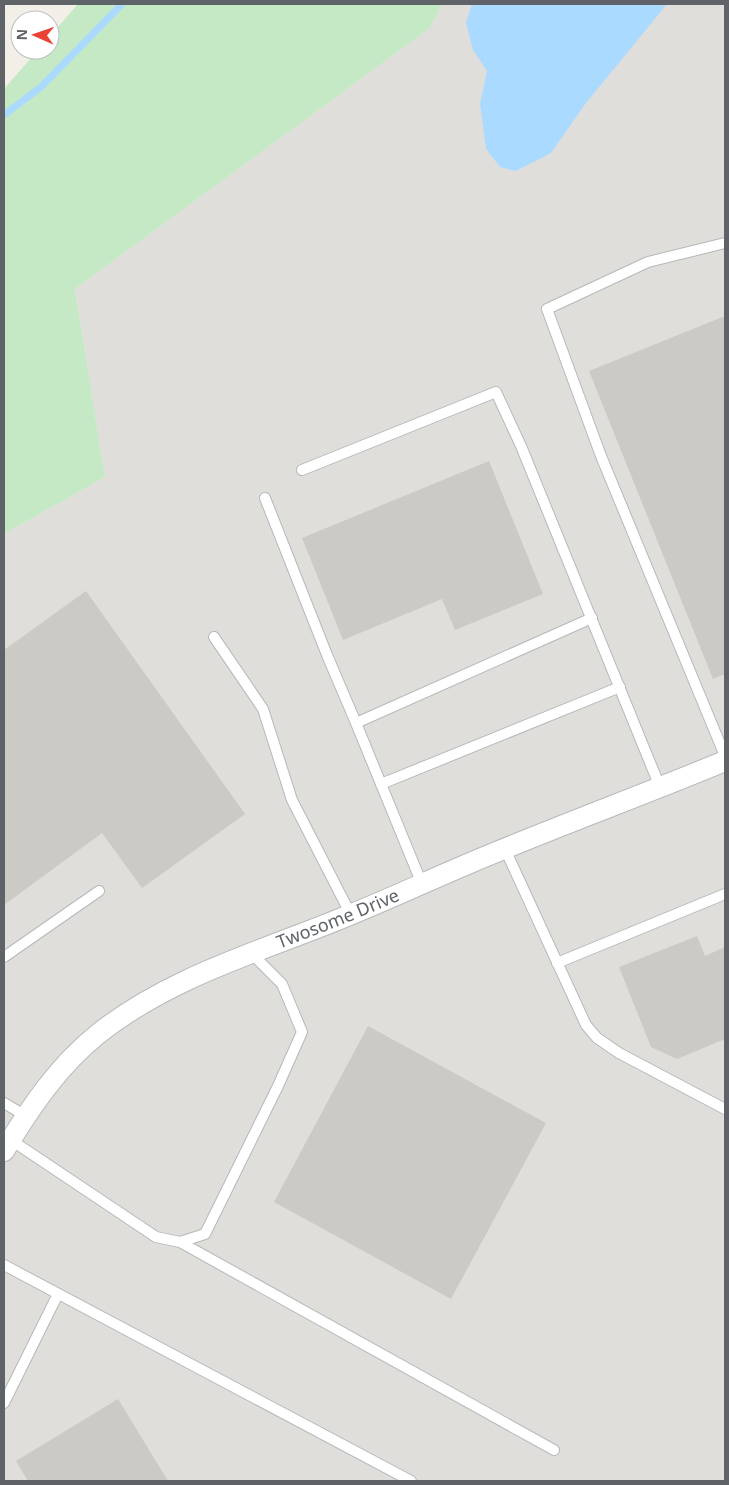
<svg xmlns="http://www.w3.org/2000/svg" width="729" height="1485" viewBox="0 0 729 1485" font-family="'Noto Sans',sans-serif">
<rect width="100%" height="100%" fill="#f1efe8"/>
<!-- industrial -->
<path fill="#e0deda" d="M 442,4 L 725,4 L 725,1481 L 4,1481 L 4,534 L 105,477 L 75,289 L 430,28 Z"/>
<!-- green -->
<path fill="#c5e8c5" d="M 78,4 L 442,4 L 430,28 L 75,289 L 105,477 L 4,534 L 4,89 L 38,50 L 50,50 L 50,36 Z"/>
<!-- water -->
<path fill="#aadaff" d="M 472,4 L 667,4 L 586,103 L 551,153 L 516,171 L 500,167 L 486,149 L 480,104 L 487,71 L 473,50 L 466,23 Z"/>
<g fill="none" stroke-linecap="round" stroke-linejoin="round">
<!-- stream -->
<path stroke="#aadaff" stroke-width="7" d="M 4,115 L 41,87 L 122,4"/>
</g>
<!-- building -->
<g fill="#cccac5">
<path d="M 725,316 L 725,674 L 713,679 L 589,371 Z"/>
<path d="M 489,461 L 543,594 L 455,630 L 442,599 L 343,640 L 302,538 Z"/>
<path d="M 86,591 L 245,814 L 142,888 L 102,833 L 4,905 L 4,650 Z"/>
<path d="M 697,936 L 705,956 L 725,947 L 725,1039 L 677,1059 L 651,1047 L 619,967 Z"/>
<path d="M 368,1026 L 546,1123 L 451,1299 L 274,1202 Z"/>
<path d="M 118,1399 L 168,1481 L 28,1481 L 16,1461 Z"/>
</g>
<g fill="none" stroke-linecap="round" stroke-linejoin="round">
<!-- lane casing -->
<g stroke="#b5b8bc" stroke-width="12">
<g id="lane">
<path d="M 725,243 L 648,262 L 547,309 L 601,456 L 725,756"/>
<path d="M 302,470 L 496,392 L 521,446 L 660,787"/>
<path d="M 265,498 L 327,655 L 356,723"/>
<path d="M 214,637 L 263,709 L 292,800 L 351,915"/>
<path d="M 381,784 L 620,687"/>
<path d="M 505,849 L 586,1025 L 597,1038 L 619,1053 L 725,1109"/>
<path d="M 422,884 L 356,723 L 592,618"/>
<path d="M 4,957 L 99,891"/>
<path d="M 557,963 L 725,894"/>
<path d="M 4,1103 L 26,1116"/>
<path d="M 11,1140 L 156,1237 L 180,1242 L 205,1234 L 278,1086 L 302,1032 L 282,984 L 251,953"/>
<path d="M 180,1242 L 554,1450"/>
<path d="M 4,1265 L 411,1481"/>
<path d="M 4,1403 L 58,1294"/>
</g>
</g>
<!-- street casing -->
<g stroke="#b5b8bc" stroke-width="22">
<g id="street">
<path id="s1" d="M 4,1151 C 30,1108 58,1066 98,1034 C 172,975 266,950 352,914 C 401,894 449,871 499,851 C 574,820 650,792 725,761"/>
</g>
</g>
<!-- lane -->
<use href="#lane" stroke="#fff" stroke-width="10"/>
<!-- street -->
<use href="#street" stroke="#fff" stroke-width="20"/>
</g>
<g text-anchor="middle" stroke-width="4" stroke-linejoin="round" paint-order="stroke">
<!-- street labels -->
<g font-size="18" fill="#5f6368" stroke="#fff">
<text dy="6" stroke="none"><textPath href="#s1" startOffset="418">Twosome Drive</textPath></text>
</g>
</g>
<!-- border -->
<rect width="729" height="1485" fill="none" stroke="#5f6368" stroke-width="10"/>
<!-- north arrow -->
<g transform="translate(35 35) rotate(272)"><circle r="24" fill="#ffffff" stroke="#bfc1c3"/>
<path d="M0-4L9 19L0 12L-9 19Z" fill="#ea4335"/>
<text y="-8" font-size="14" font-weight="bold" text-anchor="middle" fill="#5f6368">N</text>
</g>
</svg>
